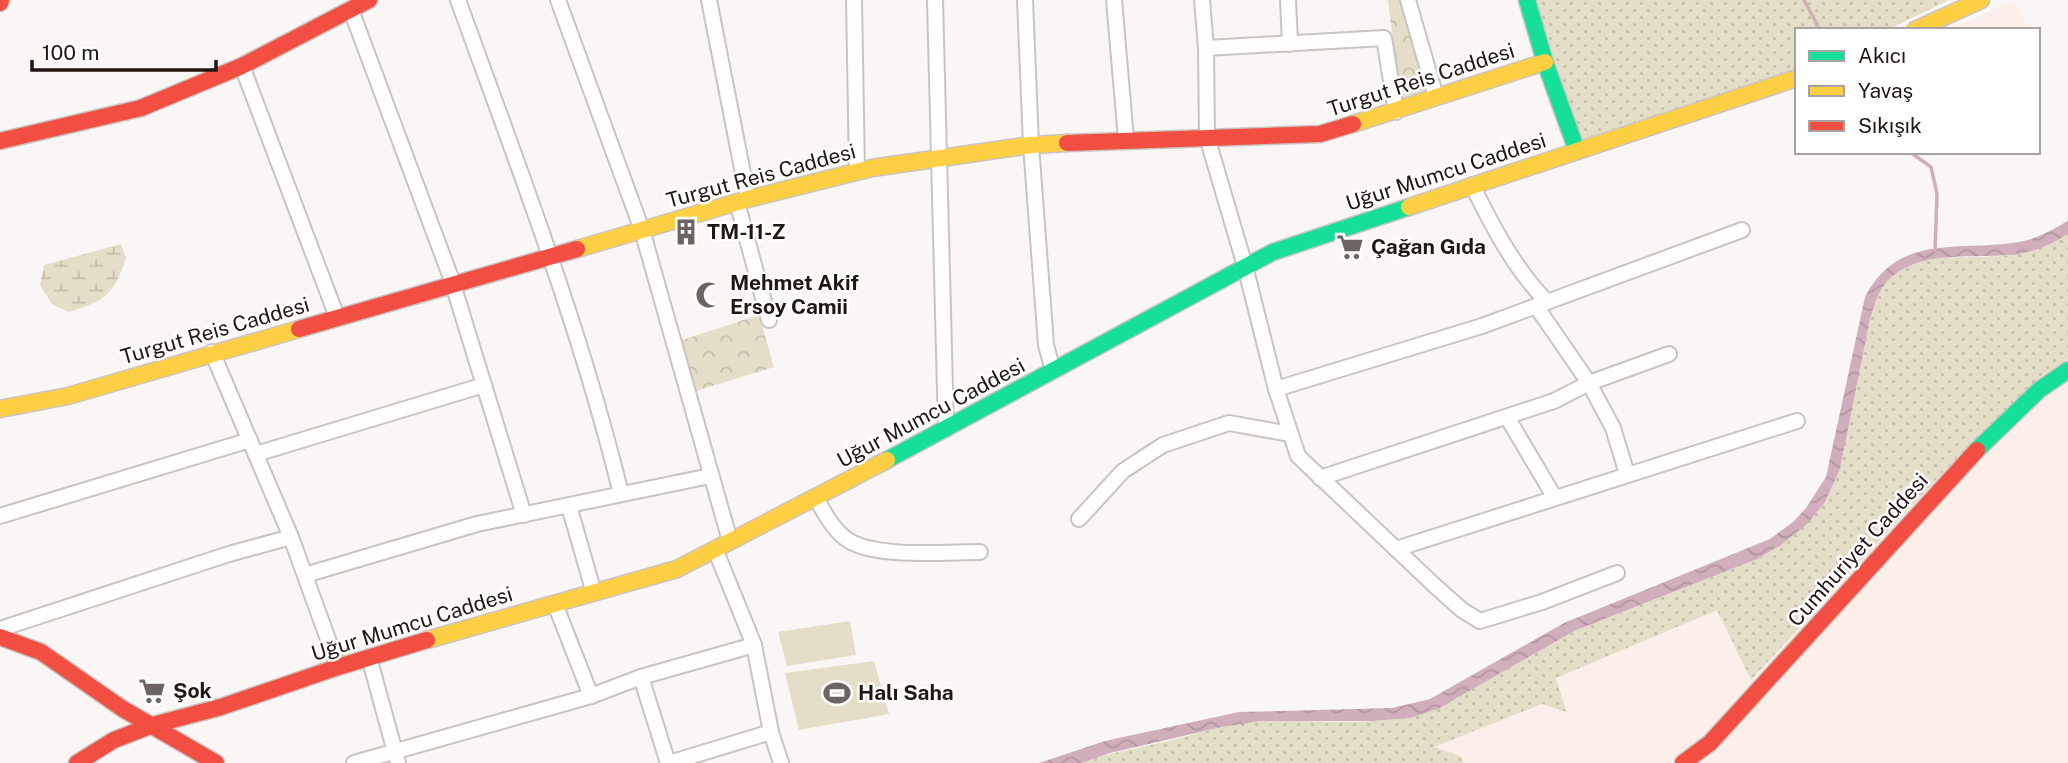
<svg xmlns="http://www.w3.org/2000/svg" width="2068" height="763" viewBox="0 0 2068 763" font-family="'Public Sans',sans-serif">
<defs>
<pattern id="grass-dots" width="8" height="8" patternUnits="userSpaceOnUse" patternTransform="scale(1.75)"><rect width="8" height="8" fill="#e4ddc8"/><path d="M2 2h.1M6 6h.1" fill="none" stroke="#c3bdab" stroke-width="1.8" stroke-linecap="round"/></pattern>
<pattern id="wetland-marsh" width="20" height="14" patternUnits="userSpaceOnUse" patternTransform="scale(1.75)"><rect width="20" height="14" fill="#e4ddc8"/><path d="M1 5h8M5 5V1M11 12h8M15 12V8" fill="none" stroke="#c3bdab"/></pattern>
<pattern id="park-crowns" width="20" height="18" patternUnits="userSpaceOnUse" patternTransform="scale(1.75)"><rect width="20" height="18" fill="#e4ddc8"/><path d="M2 6a3 3 0 1 1 6 0M12 15a3 3 0 1 1 6 0" fill="none" stroke="#c3bdab"/></pattern>
<pattern id="water-waves" width="16" height="10" patternUnits="userSpaceOnUse" patternTransform="scale(1.75)"><rect width="16" height="10" fill="#d1aebc"/><path d="M0 5q4-4 8 0t8 0" fill="none" stroke="#b395a1"/></pattern>
</defs>
<rect width="100%" height="100%" fill="#f9f6f5"/>
<!-- built -->
<g fill="#fceee8">
<path d="M 2014,0 L 2028,30 L 1949,30 Z"/>
<path d="M 2068,266 L 2068,763 L 1367,763 L 1759,583 Z"/>
</g>
<!-- grass -->
<g fill="url(#grass-dots)">
<path d="M 1535,0 L 1949,0 L 1887,30 L 1797,30 L 1797,68 L 1731,92 L 1581,140 Z"/>
<path d="M 2068,234 L 2068,359 L 2041,376 L 1944,471 L 1751,680 L 1717,610 L 1556,678 L 1566,712 L 1542,704 L 1434,747 L 1462,757 L 1463,763 L 1082,763 C 1109,753 1136,748 1164,742 C 1197,734 1229,723 1263,721 C 1321,719 1382,729 1438,709 L 1574,631 L 1757,559 L 1781,545 L 1825,502 L 1840,469 L 1870,319 C 1874,307 1877,294 1885,284 C 1917,246 1975,262 2018,254 C 2036,250 2052,244 2068,234 Z"/>
</g>
<!-- wetland -->
<path fill="url(#wetland-marsh)" d="M 121,244 L 126,258 C 113,296 106,300 69,312 L 52,304 L 40,285 L 44,265 Z"/>
<!-- park -->
<g fill="url(#park-crowns)">
<path d="M 1388,0 L 1401,0 L 1425,91 L 1400,99 Z"/>
<path d="M 759,315 L 774,367 L 693,392 L 679,341 Z"/>
</g>
<!-- garden -->
<g fill="#e4ddc8">
<path d="M 850,621 L 856,655 L 787,666 L 778,632 Z"/>
<path d="M 874,661 L 889,714 L 799,730 L 785,673 Z"/>
</g>
<!-- water -->
<path fill="url(#water-waves)" d="M 2068,221 L 2068,234 C 2052,244 2037,251 2018,254 C 1976,260 1916,247 1885,284 C 1877,294 1874,307 1870,319 L 1840,469 L 1825,502 L 1808,523 L 1781,545 L 1757,559 L 1574,631 L 1438,709 L 1410,718 L 1373,721 L 1261,721 L 1222,727 L 1110,753 L 1082,763 L 1039,763 L 1105,741 L 1239,712 L 1392,708 L 1430,699 L 1564,623 L 1770,539 L 1793,522 L 1806,508 L 1826,477 L 1865,297 C 1899,232 1959,252 2019,242 C 2037,239 2052,230 2068,221 Z"/>
<g fill="none" stroke-linecap="round" stroke-linejoin="round">
<!-- stream -->
<g stroke="#d1aebc" stroke-width="3.5">
<path d="M 1804,0 L 1820,30"/>
<path d="M 1910,152 L 1931,167 L 1937,194 L 1935,250"/>
</g>
<!-- street casing -->
<g stroke="#cac4c1" stroke-width="18">
<g id="street">
<path d="M 458,0 C 517,163 580,326 621,494"/>
<path d="M 558,0 L 642,230 L 730,541"/>
<path d="M 709,0 L 748,199"/>
<path d="M 854,0 L 857,172"/>
<path d="M 935,0 L 946,429"/>
<path d="M 1025,0 L 1031,145 L 1046,345 L 1053,371"/>
<path d="M 1114,0 L 1126,139"/>
<path d="M 1202,0 L 1206,48 L 1207,137 L 1245,266 L 1276,389 L 1298,456 L 1434,585 L 1462,610 L 1480,621 L 1542,602 L 1617,573"/>
<path d="M 1288,0 L 1290,44"/>
<path d="M 1408,0 L 1436,97"/>
<path d="M 351,10 L 451,278 L 524,515"/>
<path d="M 1206,48 L 1384,38 L 1396,112"/>
<path d="M 242,66 L 337,317"/>
<path d="M 1472,185 C 1493,227 1514,268 1547,302"/>
<path d="M 737,202 L 769,320"/>
<path d="M 1536,306 L 1589,383 L 1613,428 L 1627,474"/>
<path d="M 212,352 L 291,537 L 338,667"/>
<path d="M 1276,389 L 1482,326 L 1742,230"/>
<path d="M 1507,417 L 1555,498"/>
<path d="M 256,454 L 484,385"/>
<path d="M 1320,478 L 1554,401 L 1589,383 L 1669,354"/>
<path d="M 816,498 C 824,512 832,528 845,538 C 871,559 946,552 980,552"/>
<path d="M 569,506 L 594,593"/>
<path d="M 0,516 L 250,440"/>
<path d="M 1079,519 L 1123,471 L 1163,445 L 1229,423 L 1290,434"/>
<path d="M 715,549 L 754,645 L 771,732 L 781,763"/>
<path d="M 1396,549 L 1797,421"/>
<path d="M 305,575 L 477,524 L 710,476"/>
<path d="M 555,604 L 591,696"/>
<path d="M 0,629 L 229,554 L 291,537"/>
<path d="M 369,657 L 398,763"/>
<path d="M 641,677 L 668,763"/>
<path d="M 354,763 L 591,696 L 641,677 L 754,645"/>
<path d="M 669,763 L 771,732"/>
</g>
</g>
<!-- fast casing -->
<g stroke="#cac4c1" stroke-width="19">
<g id="fast">
<path d="M 1527,0 L 1545,62 L 1577,151"/>
<path d="M 1977,450 L 2039,390 L 2068,370"/>
<path d="M 887,460 L 1273,252 L 1409,207"/>
</g>
</g>
<!-- slow casing -->
<g stroke="#cac4c1" stroke-width="19">
<g id="slow">
<path d="M 1915,30 L 1981,0"/>
<path d="M 1353,124 L 1545,62"/>
<path d="M 1409,207 L 1797,78"/>
<path d="M 577,249 L 748,199 L 872,168 L 1031,145 L 1067,143"/>
<path d="M 0,409 L 68,396 L 299,329"/>
<path d="M 427,640 L 677,569 L 887,460"/>
</g>
</g>
<!-- jam casing -->
<g stroke="#cac4c1" stroke-width="19">
<g id="jam">
<path d="M 0,3 L 1,0"/>
<path d="M 0,141 L 141,108 L 242,66 L 369,0"/>
<path d="M 1067,143 L 1320,134 L 1353,124"/>
<path d="M 299,329 L 577,249"/>
<path d="M 0,637 L 41,652 L 123,709 L 216,763"/>
<path d="M 77,763 L 114,740 L 153,725 L 221,707 L 338,667 L 427,640"/>
<path d="M 1683,763 L 1710,743 L 1977,450"/>
</g>
</g>
<!-- street -->
<use href="#street" stroke="#fefefe" stroke-width="14"/>
<!-- fast -->
<use href="#fast" stroke="#16e098" stroke-width="16"/>
<!-- slow -->
<use href="#slow" stroke="#ffcf43" stroke-width="16"/>
<!-- jam -->
<use href="#jam" stroke="#f24e42" stroke-width="16"/>
</g>
<!-- icons -->
<defs>
<g id="building-bare" transform="scale(2.1)"><path d="M-4-6H4V6H1V3H-1V6H-4ZM-2.5-4.3h1.7v1.8h-1.7ZM.8-4.3h1.7v1.8H.8ZM-2.5-1h1.7V.8h-1.7ZM.8-1h1.7V.8H.8Z" fill="#6c6461" stroke="#fff" stroke-width="2.5" paint-order="stroke"/></g>
<g id="supermarket-bare" transform="scale(2.1)"><path d="M-6-5.5h2.5l.6 2H6L4.5 2H-2.5L-4.4-4H-6ZM-1.5 3.2a1.3 1.3 0 1 0 .1 0ZM3 3.2a1.3 1.3 0 1 0 .1 0Z" fill="#6c6461" stroke="#fff" stroke-width="2.5" paint-order="stroke"/></g>
<g id="mosque-bare" transform="scale(2.1)"><path d="M3.5-4.9A6 6 0 1 0 3.5 4.9A5 5 0 1 1 3.5-4.9Z" fill="#6c6461" stroke="#fff" stroke-width="2.5" paint-order="stroke"/></g>
<g id="stadium-bare" transform="scale(2.1)"><path d="M0-5a6.5 5 0 1 0 0 10a6.5 5 0 1 0 0-10ZM-3.5-1.8h7v3.6h-7Z" fill="#6c6461" stroke="#fff" stroke-width="2.5" paint-order="stroke"/></g>
</defs>
<g fill-rule="evenodd">
<use href="#building-bare" x="686" y="232"/>
<use href="#supermarket-bare" x="1350" y="247"/>
<use href="#mosque-bare" x="709" y="295"/>
<use href="#supermarket-bare" x="152" y="691"/>
<use href="#stadium-bare" x="837" y="693"/>
</g>
<g text-anchor="middle" stroke-width="5" stroke-linejoin="round" paint-order="stroke">
<!-- street labels -->
<g font-size="21" fill="#201612" stroke="#fff">
<text transform="translate(1421 80) rotate(-18)" y="7">Turgut Reis Caddesi</text>
<text transform="translate(1446 172) rotate(-18)" y="7">Uğur Mumcu Caddesi</text>
<text transform="translate(761 176) rotate(-15)" y="7">Turgut Reis Caddesi</text>
<text transform="translate(215 331) rotate(-16)" y="7">Turgut Reis Caddesi</text>
<text transform="translate(931 413) rotate(-28)" y="7">Uğur Mumcu Caddesi</text>
<text transform="translate(1858 550) rotate(-48)" y="7">Cumhuriyet Caddesi</text>
<text transform="translate(412 624) rotate(-17)" y="7">Uğur Mumcu Caddesi</text>
</g>
<!-- poi labels -->
<g font-size="21" font-weight="bold" fill="#201612" stroke="#fff" text-anchor="start">
<text x="707" y="239">TM-11-Z</text>
<text x="1371" y="254">Çağan Gıda</text>
<text x="730" y="290">Mehmet Akif<tspan x="730" dy="24">Ersoy Camii</tspan></text>
<text x="173" y="698">Şok</text>
<text x="858" y="700">Halı Saha</text>
</g>
</g>
<!-- legend -->
<rect x="1795" y="28" width="245" height="126" fill="#ffffff" stroke="#a6a2a0" stroke-width="2"/>
<rect x="1809" y="51" width="35" height="10" fill="#16e098" stroke="#a6a2a0" stroke-width="2"/>
<text x="1858" y="63" font-size="21" fill="#201612">Akıcı</text>
<rect x="1809" y="86" width="35" height="10" fill="#ffcf43" stroke="#a6a2a0" stroke-width="2"/>
<text x="1858" y="98" font-size="21" fill="#201612">Yavaş</text>
<rect x="1809" y="121" width="35" height="10" fill="#f24e42" stroke="#a6a2a0" stroke-width="2"/>
<text x="1858" y="133" font-size="21" fill="#201612">Sıkışık</text>
<!-- scale -->
<path d="M32 60v10h184v-10" fill="none" stroke="#201612" stroke-width="3.5"/>
<text x="42" y="60" font-size="21" fill="#201612" stroke="#ffffff" stroke-width="5" paint-order="stroke">100 m</text>
</svg>
